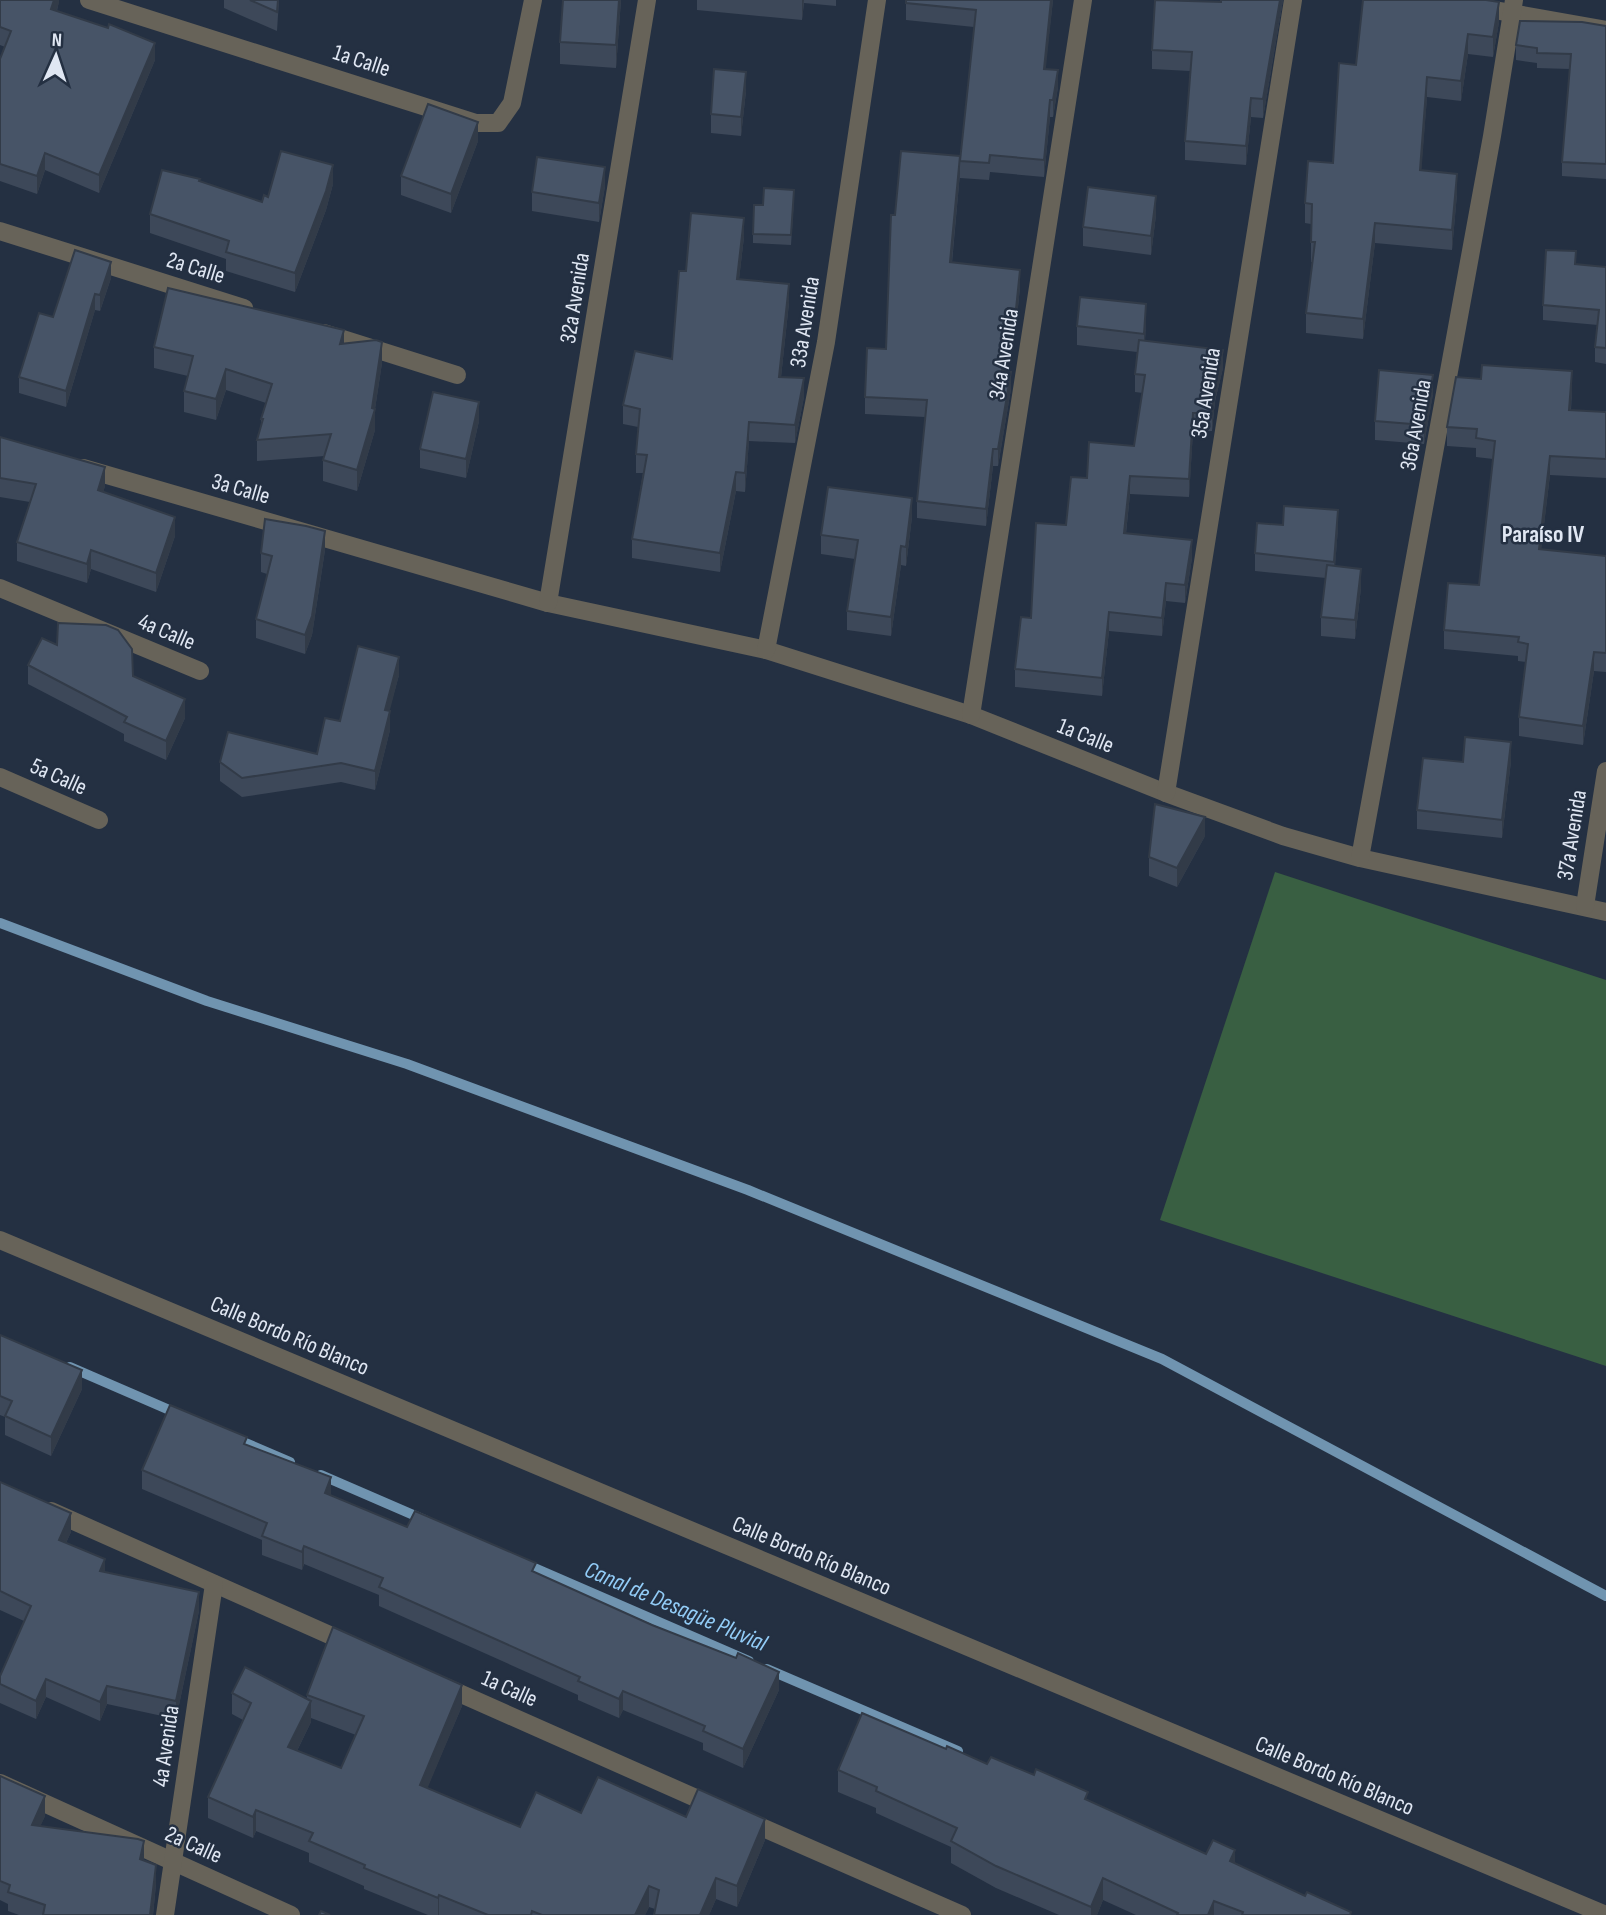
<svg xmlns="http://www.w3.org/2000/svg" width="1606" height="1915" viewBox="0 0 1606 1915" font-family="'Sofia Sans Condensed',sans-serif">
<rect width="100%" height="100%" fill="#243042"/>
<!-- green -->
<path fill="#395f42" d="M 1275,872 L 1606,980 L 1606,1366 L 1160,1220 Z"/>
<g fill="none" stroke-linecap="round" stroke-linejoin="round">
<!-- stream -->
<g stroke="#7094b0" stroke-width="10">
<path d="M 0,923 L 207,1001 L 407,1064 L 748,1190 L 1162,1359 L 1606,1596"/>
<path d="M 70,1367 L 181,1415"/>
<path d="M 234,1438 L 290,1462"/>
<path d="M 321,1475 L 425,1520"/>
<path d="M 523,1563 L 749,1661"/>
<path d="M 767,1669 L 958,1751"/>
</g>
<!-- minor -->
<g stroke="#676359" stroke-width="18">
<path d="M 89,0 L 476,123 L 498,123 L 512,103 L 533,0"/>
<path d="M 1438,0 L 1606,30"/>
<path d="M 0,231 L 244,308"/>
<path d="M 324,333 L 457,375"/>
<path d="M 83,468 L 548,603 L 766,650 L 971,715 L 1166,793 L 1283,836 L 1360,858 L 1606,912"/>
<path d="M 0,588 L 200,671"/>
<path d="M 548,603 L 647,0"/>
<path d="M 766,650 L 826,342 L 877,0"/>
<path d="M 971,715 L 1083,0"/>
<path d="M 0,777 L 99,820"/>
<path d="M 1166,793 L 1293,0"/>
<path d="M 1360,858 L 1492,136 L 1514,0"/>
<path d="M 1585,906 L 1606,771"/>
<path d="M 0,1240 L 1606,1915"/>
<path d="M 51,1511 L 352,1645"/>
<path d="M 441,1685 L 716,1807"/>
<path d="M 0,1783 L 291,1915"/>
<path d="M 745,1820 L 962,1915"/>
<path d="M 165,1915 L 214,1584"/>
</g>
</g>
<!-- wall -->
<g fill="#3d4859" fill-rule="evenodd">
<path d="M 0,0 L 59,0 L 57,11 L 155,60 L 99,193 L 45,170 L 37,194 L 0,181 L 0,59 L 5,47 L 0,45 Z"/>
<path d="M 224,0 L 279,0 L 277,31 L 224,8 Z"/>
<path d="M 563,0 L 621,0 L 616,68 L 560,64 L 560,42 Z"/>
<path d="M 697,0 L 836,0 L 836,6 L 804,3 L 802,20 L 697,10 Z"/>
<path d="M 906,0 L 1053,0 L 1045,69 L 1058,87 L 1053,117 L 1050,117 L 1044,177 L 990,172 L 989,180 L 960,178 L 960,161 L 974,27 L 906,20 Z"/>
<path d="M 1221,0 L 1283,0 L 1263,118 L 1251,117 L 1246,165 L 1185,160 L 1185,141 L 1190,71 L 1152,69 L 1152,50 L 1221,2 Z"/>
<path d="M 1499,22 L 1493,57 L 1468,54 L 1461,101 L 1427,97 L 1421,170 L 1457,194 L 1452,250 L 1375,243 L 1363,339 L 1306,333 L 1306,313 L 1312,262 L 1311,262 L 1311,224 L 1305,223 L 1305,203 L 1333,163 L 1356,65 Z"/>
<path d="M 1606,26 L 1606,179 L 1562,176 L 1562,162 L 1570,69 L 1537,68 L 1537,63 L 1516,60 L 1516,45 Z"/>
<path d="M 746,91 L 741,136 L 711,133 L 711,114 Z"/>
<path d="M 478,141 L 451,213 L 401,195 L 401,176 Z"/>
<path d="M 960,173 L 952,263 L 1020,287 L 1016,327 L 1008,326 L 1003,371 L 1011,389 L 998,466 L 993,466 L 986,526 L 917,518 L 917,501 L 925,417 L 865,414 L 865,397 L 886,349 L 895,215 Z"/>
<path d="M 200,181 L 262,202 L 268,197 L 333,184 L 326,210 L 295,292 L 226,271 L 226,259 L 150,233 L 150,214 Z"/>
<path d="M 605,186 L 599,222 L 532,211 L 532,192 Z"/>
<path d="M 794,199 L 791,245 L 753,243 L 753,234 L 763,205 Z"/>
<path d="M 1156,215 L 1151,255 L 1083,246 L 1083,227 Z"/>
<path d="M 744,237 L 739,279 L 789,303 L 781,377 L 804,397 L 795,443 L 749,441 L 745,492 L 736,491 L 720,572 L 632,558 L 632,539 L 643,473 L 636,473 L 636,454 L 638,427 L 623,424 L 623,405 L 672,359 L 686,271 Z"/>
<path d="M 1576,264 L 1606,267 L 1606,364 L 1595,362 L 1595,347 L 1598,325 L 1543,320 L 1543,305 Z"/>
<path d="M 111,278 L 100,311 L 95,310 L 66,407 L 19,393 L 19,377 L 53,317 Z"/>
<path d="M 1146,323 L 1145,341 L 1223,368 L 1215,401 L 1212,431 L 1193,431 L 1189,497 L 1130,494 L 1126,534 L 1192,558 L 1185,603 L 1166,601 L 1162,636 L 1109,631 L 1102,696 L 1015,687 L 1015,669 L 1031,618 L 1066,525 L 1087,478 L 1134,446 L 1143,393 L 1135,392 L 1135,374 L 1137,352 L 1077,345 L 1077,326 Z"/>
<path d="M 344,344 L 382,363 L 375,409 L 375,430 L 357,491 L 323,481 L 323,460 L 325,456 L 257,461 L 257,440 L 261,427 L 261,419 L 266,403 L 226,390 L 216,420 L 184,412 L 184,391 L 188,376 L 154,368 L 154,347 Z"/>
<path d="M 1572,390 L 1571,410 L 1606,412 L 1606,478 L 1550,475 L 1541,549 L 1606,556 L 1606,672 L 1594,671 L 1583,745 L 1519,736 L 1519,717 L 1526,662 L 1518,661 L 1518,656 L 1444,649 L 1444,630 L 1479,585 L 1493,459 L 1476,457 L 1476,448 L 1447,446 L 1447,427 Z"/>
<path d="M 1433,394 L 1424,444 L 1375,440 L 1375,421 Z"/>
<path d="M 479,421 L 466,478 L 420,468 L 420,449 Z"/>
<path d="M 0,437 L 105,486 L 103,492 L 175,536 L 156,592 L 91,569 L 87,583 L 17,561 L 17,542 L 30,502 L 0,497 Z"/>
<path d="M 912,517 L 906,566 L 901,565 L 891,636 L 847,630 L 847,611 L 855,559 L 821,554 L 821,535 Z"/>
<path d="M 1283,525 L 1338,528 L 1335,566 L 1361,588 L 1355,639 L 1321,636 L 1321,617 L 1326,578 L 1255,571 L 1255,553 Z"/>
<path d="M 325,550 L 312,635 L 305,654 L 256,638 L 256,619 L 267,574 L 261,572 L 261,553 Z"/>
<path d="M 57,645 L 133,676 L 185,718 L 166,760 L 124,741 L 124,734 L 28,684 L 28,665 Z"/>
<path d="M 399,675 L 389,711 L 390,730 L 375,790 L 341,782 L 242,797 L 220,781 L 220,762 L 317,754 L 340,721 Z"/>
<path d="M 1511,761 L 1502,838 L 1417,829 L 1417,810 L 1463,762 Z"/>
<path d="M 1205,836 L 1177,887 L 1149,876 L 1149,857 Z"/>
<path d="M 0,1335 L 82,1389 L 51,1456 L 5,1435 L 5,1417 L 0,1415 Z"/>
<path d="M 247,1445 L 331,1495 L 407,1527 L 536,1573 L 779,1690 L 743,1768 L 703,1750 L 703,1743 L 623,1710 L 619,1718 L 578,1700 L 578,1695 L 379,1606 L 379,1595 L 304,1564 L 302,1570 L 262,1555 L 262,1540 L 142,1489 L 142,1470 Z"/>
<path d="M 0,1482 L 71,1532 L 66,1543 L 105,1572 L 199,1611 L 176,1719 L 107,1704 L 100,1721 L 46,1697 L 36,1719 L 0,1703 L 0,1676 L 24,1621 L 0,1610 Z"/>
<path d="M 232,1693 L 307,1699 L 307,1695 L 462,1706 L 427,1788 L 520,1827 L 581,1813 L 686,1817 L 765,1840 L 737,1907 L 716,1899 L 709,1915 L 653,1915 L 655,1909 L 649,1907 L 645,1915 L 428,1915 L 364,1889 L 364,1886 L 309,1862 L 309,1853 L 256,1831 L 253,1838 L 208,1818 L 208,1797 L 243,1720 L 232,1714 ZM 311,1718 L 356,1735 L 341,1768 L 297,1751 L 311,1722 Z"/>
<path d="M 946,1749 L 1088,1800 L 1206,1854 L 1235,1864 L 1305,1896 L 1351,1915 L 1136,1915 L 1103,1900 L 1097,1915 L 1059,1915 L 996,1888 L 951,1863 L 951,1847 L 876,1813 L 876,1808 L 838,1792 L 838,1770 Z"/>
<path d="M 0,1776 L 45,1816 L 40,1826 L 144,1860 L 156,1884 L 153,1915 L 19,1915 L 8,1911 L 8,1904 L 0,1900 Z"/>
</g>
<!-- shaded-wall -->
<g fill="#323b48">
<path d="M 54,0 L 59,0 L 59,3 L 51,27 L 51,9 Z"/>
<path d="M 619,0 L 621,0 L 616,68 L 616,45 Z"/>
<path d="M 802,0 L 804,0 L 802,20 Z"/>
<path d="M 1051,0 L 1053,0 L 1044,86 L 1044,69 Z"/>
<path d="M 1280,0 L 1283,0 L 1263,118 L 1263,99 Z"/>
<path d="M 1499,2 L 1499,22 L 1493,57 L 1493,37 Z"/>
<path d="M 1468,34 L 1468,54 L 1461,101 L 1461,81 Z"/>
<path d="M 155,43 L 155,60 L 99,193 L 99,175 Z"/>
<path d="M 1058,70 L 1058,87 L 1053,117 L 1053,100 Z"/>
<path d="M 746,72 L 746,91 L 741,136 L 741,117 Z"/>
<path d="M 1427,77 L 1427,97 L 1420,190 L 1420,170 Z"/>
<path d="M 1251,98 L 1251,117 L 1246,165 L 1246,146 Z"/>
<path d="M 1050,100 L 1050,117 L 1044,177 L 1044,160 Z"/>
<path d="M 478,122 L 478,141 L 451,213 L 451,194 Z"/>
<path d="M 45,153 L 45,170 L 37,194 L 37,176 Z"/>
<path d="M 960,156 L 960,173 L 950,280 L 950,262 Z"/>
<path d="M 333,165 L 333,184 L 326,210 L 295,292 L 295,273 Z"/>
<path d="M 605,167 L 605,186 L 599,222 L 599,203 Z"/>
<path d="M 1457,174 L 1457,194 L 1452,250 L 1452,230 Z"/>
<path d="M 1156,196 L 1156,215 L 1151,255 L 1151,236 Z"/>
<path d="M 744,218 L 744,237 L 737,297 L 737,279 Z"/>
<path d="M 1375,223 L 1375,243 L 1363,339 L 1363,319 Z"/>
<path d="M 111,262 L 111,278 L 100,311 L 100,295 Z"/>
<path d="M 1020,270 L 1020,287 L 1016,327 L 1016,309 Z"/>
<path d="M 789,284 L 789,303 L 779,396 L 779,377 Z"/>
<path d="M 95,294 L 95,310 L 66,407 L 66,391 Z"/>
<path d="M 1146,304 L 1146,323 L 1144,353 L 1144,334 Z"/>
<path d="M 1008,308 L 1008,326 L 1002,388 L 1002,371 Z"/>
<path d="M 344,330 L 344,351 L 340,344 Z"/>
<path d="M 382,342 L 382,363 L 375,409 L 375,430 L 357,491 L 357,470 L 372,408 Z"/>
<path d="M 1223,350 L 1223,368 L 1215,401 L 1212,431 L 1212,413 L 1215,383 Z"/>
<path d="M 226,369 L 226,390 L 216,420 L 216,399 Z"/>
<path d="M 1572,371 L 1572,390 L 1569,429 L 1569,410 Z"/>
<path d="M 1011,372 L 1011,389 L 998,466 L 998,449 Z"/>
<path d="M 1433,375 L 1433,394 L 1424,444 L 1424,425 Z"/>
<path d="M 804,378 L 804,397 L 795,443 L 795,425 Z"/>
<path d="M 479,402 L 479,421 L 466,478 L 466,459 Z"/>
<path d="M 1193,413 L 1193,431 L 1189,497 L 1189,479 Z"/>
<path d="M 749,422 L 749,441 L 745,492 L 745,473 Z"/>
<path d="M 993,449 L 993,466 L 986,526 L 986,509 Z"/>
<path d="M 1550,456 L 1550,475 L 1539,568 L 1539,549 Z"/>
<path d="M 105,467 L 105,486 L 98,509 L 98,490 Z"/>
<path d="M 736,472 L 736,491 L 720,572 L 720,553 Z"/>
<path d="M 1130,476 L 1130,494 L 1124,551 L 1124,533 Z"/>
<path d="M 912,498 L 912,517 L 906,566 L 906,547 Z"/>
<path d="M 1338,510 L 1338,528 L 1334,579 L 1334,562 Z"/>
<path d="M 175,517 L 175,536 L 156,592 L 156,573 Z"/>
<path d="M 325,531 L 325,550 L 312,635 L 305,654 L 305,635 Z"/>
<path d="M 1192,540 L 1192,558 L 1185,603 L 1185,585 Z"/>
<path d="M 901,546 L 901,565 L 891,636 L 891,617 Z"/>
<path d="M 91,550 L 91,569 L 87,583 L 87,564 Z"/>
<path d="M 1361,569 L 1361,588 L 1355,639 L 1355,620 Z"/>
<path d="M 1166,583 L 1166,601 L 1162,636 L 1162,618 Z"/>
<path d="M 1109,612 L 1109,631 L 1102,696 L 1102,678 Z"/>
<path d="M 1594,652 L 1594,671 L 1583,745 L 1583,726 Z"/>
<path d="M 399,657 L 399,675 L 385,729 L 385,710 Z"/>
<path d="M 185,699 L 185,718 L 166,760 L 166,741 Z"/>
<path d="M 390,711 L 390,730 L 375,790 L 375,771 Z"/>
<path d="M 1511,742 L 1511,761 L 1502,838 L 1502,820 Z"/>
<path d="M 1205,817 L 1205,836 L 1177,887 L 1177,868 Z"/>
<path d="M 82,1370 L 82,1389 L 51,1456 L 51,1437 Z"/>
<path d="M 331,1477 L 331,1496 L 325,1493 Z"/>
<path d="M 71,1513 L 71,1532 L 59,1558 L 59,1540 Z"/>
<path d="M 304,1546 L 304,1564 L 302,1570 L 302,1552 Z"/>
<path d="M 105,1559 L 105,1578 L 100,1571 Z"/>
<path d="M 199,1592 L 199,1611 L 176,1719 L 176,1701 Z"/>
<path d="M 779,1672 L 779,1690 L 743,1768 L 743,1749 Z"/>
<path d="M 46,1679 L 46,1697 L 36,1719 L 36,1701 Z"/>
<path d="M 462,1685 L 462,1706 L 420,1806 L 420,1785 Z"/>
<path d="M 107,1686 L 107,1704 L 100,1721 L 100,1702 Z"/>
<path d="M 623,1691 L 623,1710 L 619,1718 L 619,1699 Z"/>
<path d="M 311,1701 L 311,1722 L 288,1769 L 288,1747 Z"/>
<path d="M 45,1796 L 45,1816 L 32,1845 L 32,1825 Z"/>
<path d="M 256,1810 L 256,1831 L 253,1838 L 253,1817 Z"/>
<path d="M 765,1819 L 765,1840 L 737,1907 L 737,1886 Z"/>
<path d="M 144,1841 L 144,1861 L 140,1859 Z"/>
<path d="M 1235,1850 L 1235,1871 L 1230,1861 Z"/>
<path d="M 156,1865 L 156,1884 L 153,1915 L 150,1915 Z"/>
<path d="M 716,1878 L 716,1899 L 709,1915 L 700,1915 Z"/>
<path d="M 1103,1878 L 1103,1900 L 1097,1915 L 1091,1915 L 1091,1907 Z"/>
<path d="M 649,1886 L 649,1907 L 645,1915 L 635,1915 Z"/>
<path d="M 439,1895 L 439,1915 L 438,1915 L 438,1898 Z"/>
<path d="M 1214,1901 L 1214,1915 L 1208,1915 Z"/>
</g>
<!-- building -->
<g fill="#475467" stroke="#323b48" stroke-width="2">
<path d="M 0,0 L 54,0 L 51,9 L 108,28 L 109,24 L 155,43 L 99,175 L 45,153 L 37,176 L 0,164 L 0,59 L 11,31 L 0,27 Z"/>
<path d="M 250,0 L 278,0 L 277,12 Z"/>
<path d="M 563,0 L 619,0 L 616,45 L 560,42 Z"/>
<path d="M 906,0 L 1051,0 L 1044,69 L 1058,70 L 1053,100 L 1050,100 L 1044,160 L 990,155 L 989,163 L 960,161 L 976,10 L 906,3 Z"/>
<path d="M 1155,0 L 1221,2 L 1221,0 L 1280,0 L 1263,99 L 1251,98 L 1246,146 L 1185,141 L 1192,52 L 1152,50 Z"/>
<path d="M 1363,0 L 1486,0 L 1499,2 L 1493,37 L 1468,34 L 1461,81 L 1427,77 L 1420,170 L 1457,174 L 1452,230 L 1375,223 L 1363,319 L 1306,313 L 1315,242 L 1311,242 L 1312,204 L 1305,203 L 1308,161 L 1333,163 L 1339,63 L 1356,65 Z"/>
<path d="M 1520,21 L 1582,22 L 1606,26 L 1606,164 L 1562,162 L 1571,54 L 1537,53 L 1537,48 L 1516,45 Z"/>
<path d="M 714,69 L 746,72 L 741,117 L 711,114 Z"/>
<path d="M 428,104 L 478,122 L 451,194 L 401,176 Z"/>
<path d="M 281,151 L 333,165 L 326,191 L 295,273 L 226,252 L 229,241 L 150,214 L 162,170 L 200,179 L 199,181 L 262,202 L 264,195 L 268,197 Z"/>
<path d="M 901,151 L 960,156 L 950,262 L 1020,270 L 1016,309 L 1008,308 L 1002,371 L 1011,372 L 998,449 L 993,449 L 986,509 L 917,501 L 927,400 L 865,397 L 867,348 L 886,349 L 891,215 L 895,215 Z"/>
<path d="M 537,157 L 605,167 L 599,203 L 532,192 Z"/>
<path d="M 1088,187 L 1156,196 L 1151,236 L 1083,227 Z"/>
<path d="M 764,188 L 794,190 L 791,235 L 753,234 L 754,205 L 763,205 Z"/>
<path d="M 691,213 L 744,218 L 737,279 L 789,284 L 779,377 L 804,378 L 795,425 L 749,422 L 745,473 L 736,472 L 720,553 L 632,539 L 647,455 L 636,454 L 640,409 L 623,405 L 635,351 L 672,359 L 679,271 L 686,271 Z"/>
<path d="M 75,250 L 111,262 L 100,295 L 95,294 L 66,391 L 19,377 L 39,313 L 53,317 Z"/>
<path d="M 1546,250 L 1576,251 L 1575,264 L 1606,267 L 1606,348 L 1595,347 L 1599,310 L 1543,305 Z"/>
<path d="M 168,288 L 344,330 L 340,344 L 376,340 L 382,342 L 372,408 L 375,409 L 357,470 L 323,460 L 331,434 L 257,440 L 263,419 L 261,419 L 272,384 L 226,369 L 216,399 L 184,391 L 193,356 L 154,347 Z"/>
<path d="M 1080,297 L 1146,304 L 1144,334 L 1077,326 Z"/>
<path d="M 1139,340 L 1223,350 L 1215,383 L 1212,413 L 1193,413 L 1189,479 L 1130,476 L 1124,533 L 1192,540 L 1185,585 L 1166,583 L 1162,618 L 1109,612 L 1102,678 L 1015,669 L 1021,617 L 1031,618 L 1036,523 L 1066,525 L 1071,477 L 1087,478 L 1089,442 L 1134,446 L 1145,375 L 1135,374 Z"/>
<path d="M 1482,365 L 1572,371 L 1569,410 L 1606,412 L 1606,459 L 1550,456 L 1539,549 L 1606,556 L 1606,653 L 1594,652 L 1583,726 L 1519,717 L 1528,644 L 1518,642 L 1519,637 L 1444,630 L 1448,583 L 1479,585 L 1495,441 L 1476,438 L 1477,429 L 1447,427 L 1456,377 L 1481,379 Z"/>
<path d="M 1379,370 L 1433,375 L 1424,425 L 1375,421 Z"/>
<path d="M 433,392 L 479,402 L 466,459 L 420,449 Z"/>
<path d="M 0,437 L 105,467 L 98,490 L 175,517 L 156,573 L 91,550 L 87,564 L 17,542 L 36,484 L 0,478 Z"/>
<path d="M 828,487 L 912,498 L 906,547 L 901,546 L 891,617 L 847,611 L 858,540 L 821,535 Z"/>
<path d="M 1284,506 L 1338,510 L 1334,562 L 1255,553 L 1257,523 L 1283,525 Z"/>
<path d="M 265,519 L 306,526 L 325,531 L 312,616 L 305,635 L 256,619 L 272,556 L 261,553 Z"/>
<path d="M 1327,565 L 1361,569 L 1355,620 L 1321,617 Z"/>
<path d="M 58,623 L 106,625 L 118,630 L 132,649 L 133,676 L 185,699 L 166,741 L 124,722 L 127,717 L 28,665 L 42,638 L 57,645 Z"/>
<path d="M 358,646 L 399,657 L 385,710 L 390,711 L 375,771 L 341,763 L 242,778 L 220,762 L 228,732 L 317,754 L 325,718 L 340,721 Z"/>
<path d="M 1465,737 L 1511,742 L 1502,820 L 1417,810 L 1423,758 L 1463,762 Z"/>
<path d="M 1155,804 L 1205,817 L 1177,868 L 1149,857 Z"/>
<path d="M 0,1335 L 82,1370 L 51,1437 L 5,1416 L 12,1401 L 0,1396 Z"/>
<path d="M 170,1405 L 247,1437 L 244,1444 L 331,1477 L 325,1493 L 407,1527 L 415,1511 L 536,1563 L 532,1571 L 652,1625 L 736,1658 L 738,1653 L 779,1672 L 743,1749 L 703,1731 L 705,1726 L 623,1691 L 619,1699 L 578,1681 L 580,1677 L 379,1587 L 383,1578 L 304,1546 L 302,1552 L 262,1536 L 267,1523 L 142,1470 Z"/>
<path d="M 0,1482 L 71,1513 L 59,1540 L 105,1559 L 100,1571 L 199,1592 L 176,1701 L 107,1686 L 100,1702 L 46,1679 L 36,1701 L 0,1684 L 0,1676 L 31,1606 L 0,1591 Z"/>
<path d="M 333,1627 L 462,1685 L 420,1785 L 520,1827 L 536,1792 L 581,1813 L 598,1777 L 686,1817 L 698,1789 L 765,1819 L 737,1886 L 716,1878 L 700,1915 L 654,1915 L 659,1890 L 649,1886 L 635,1915 L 542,1915 L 532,1911 L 531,1915 L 488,1915 L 439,1895 L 438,1898 L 364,1868 L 365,1865 L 309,1841 L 313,1833 L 256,1810 L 253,1817 L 208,1797 L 251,1703 L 232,1693 L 245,1667 L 311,1701 L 288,1747 L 341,1768 L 364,1716 L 307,1695 Z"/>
<path d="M 862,1713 L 946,1749 L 947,1746 L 987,1764 L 991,1757 L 1034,1775 L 1036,1769 L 1088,1792 L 1085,1799 L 1206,1854 L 1213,1840 L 1235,1850 L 1230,1861 L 1305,1896 L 1307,1892 L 1351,1912 L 1350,1915 L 1351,1915 L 1242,1915 L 1243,1912 L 1214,1901 L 1208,1915 L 1177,1915 L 1178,1913 L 1103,1878 L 1091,1907 L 996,1866 L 951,1841 L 957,1828 L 876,1791 L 877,1787 L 838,1770 Z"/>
<path d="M 0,1776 L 45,1796 L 32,1825 L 138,1839 L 144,1841 L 140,1859 L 156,1865 L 150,1915 L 43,1915 L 45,1905 L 8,1892 L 10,1885 L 0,1881 Z"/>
<path d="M 321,1911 L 330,1915 L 319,1915 Z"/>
</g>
<g text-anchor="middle" stroke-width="5" stroke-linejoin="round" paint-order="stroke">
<!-- street labels -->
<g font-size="23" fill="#e0e7f3" stroke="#243042">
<text transform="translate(362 60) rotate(18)" y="8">1a Calle</text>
<text transform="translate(196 267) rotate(17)" y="8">2a Calle</text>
<text transform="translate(574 298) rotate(-81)" y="8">32a Avenida</text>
<text transform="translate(804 322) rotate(-81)" y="8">33a Avenida</text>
<text transform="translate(1003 354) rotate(-81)" y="8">34a Avenida</text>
<text transform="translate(1205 393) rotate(-81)" y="8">35a Avenida</text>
<text transform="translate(1415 425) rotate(-80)" y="8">36a Avenida</text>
<text transform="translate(241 488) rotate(16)" y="8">3a Calle</text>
<text transform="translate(167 631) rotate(23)" y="8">4a Calle</text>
<text transform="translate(1086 735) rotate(22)" y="8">1a Calle</text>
<text transform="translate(59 776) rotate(24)" y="8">5a Calle</text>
<text transform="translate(1571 835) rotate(-81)" y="8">37a Avenida</text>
<text transform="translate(290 1335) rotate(23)" y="8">Calle Bordo Río Blanco</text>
<text transform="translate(812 1555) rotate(23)" y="8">Calle Bordo Río Blanco</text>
<text transform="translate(510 1688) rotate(24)" y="8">1a Calle</text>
<text transform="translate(165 1746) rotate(-82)" y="8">4a Avenida</text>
<text transform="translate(1335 1775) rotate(23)" y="8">Calle Bordo Río Blanco</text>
<text transform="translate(194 1844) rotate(24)" y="8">2a Calle</text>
</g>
<!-- neighbourhood labels -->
<g font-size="24" font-weight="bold" fill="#e0e7f3" stroke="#243042">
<text x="1543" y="542">Paraíso IV</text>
</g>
<!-- water labels -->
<g font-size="24" font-style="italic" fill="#92ccf7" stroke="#243042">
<text transform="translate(676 1606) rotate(23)" y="8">Canal de Desagüe Pluvial</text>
</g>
</g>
<!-- north arrow -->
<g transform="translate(56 56) rotate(3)" stroke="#243042" stroke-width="5" paint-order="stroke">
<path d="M0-5L12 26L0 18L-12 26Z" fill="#e0e7f3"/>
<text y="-10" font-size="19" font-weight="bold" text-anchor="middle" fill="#e0e7f3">N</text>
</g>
</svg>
